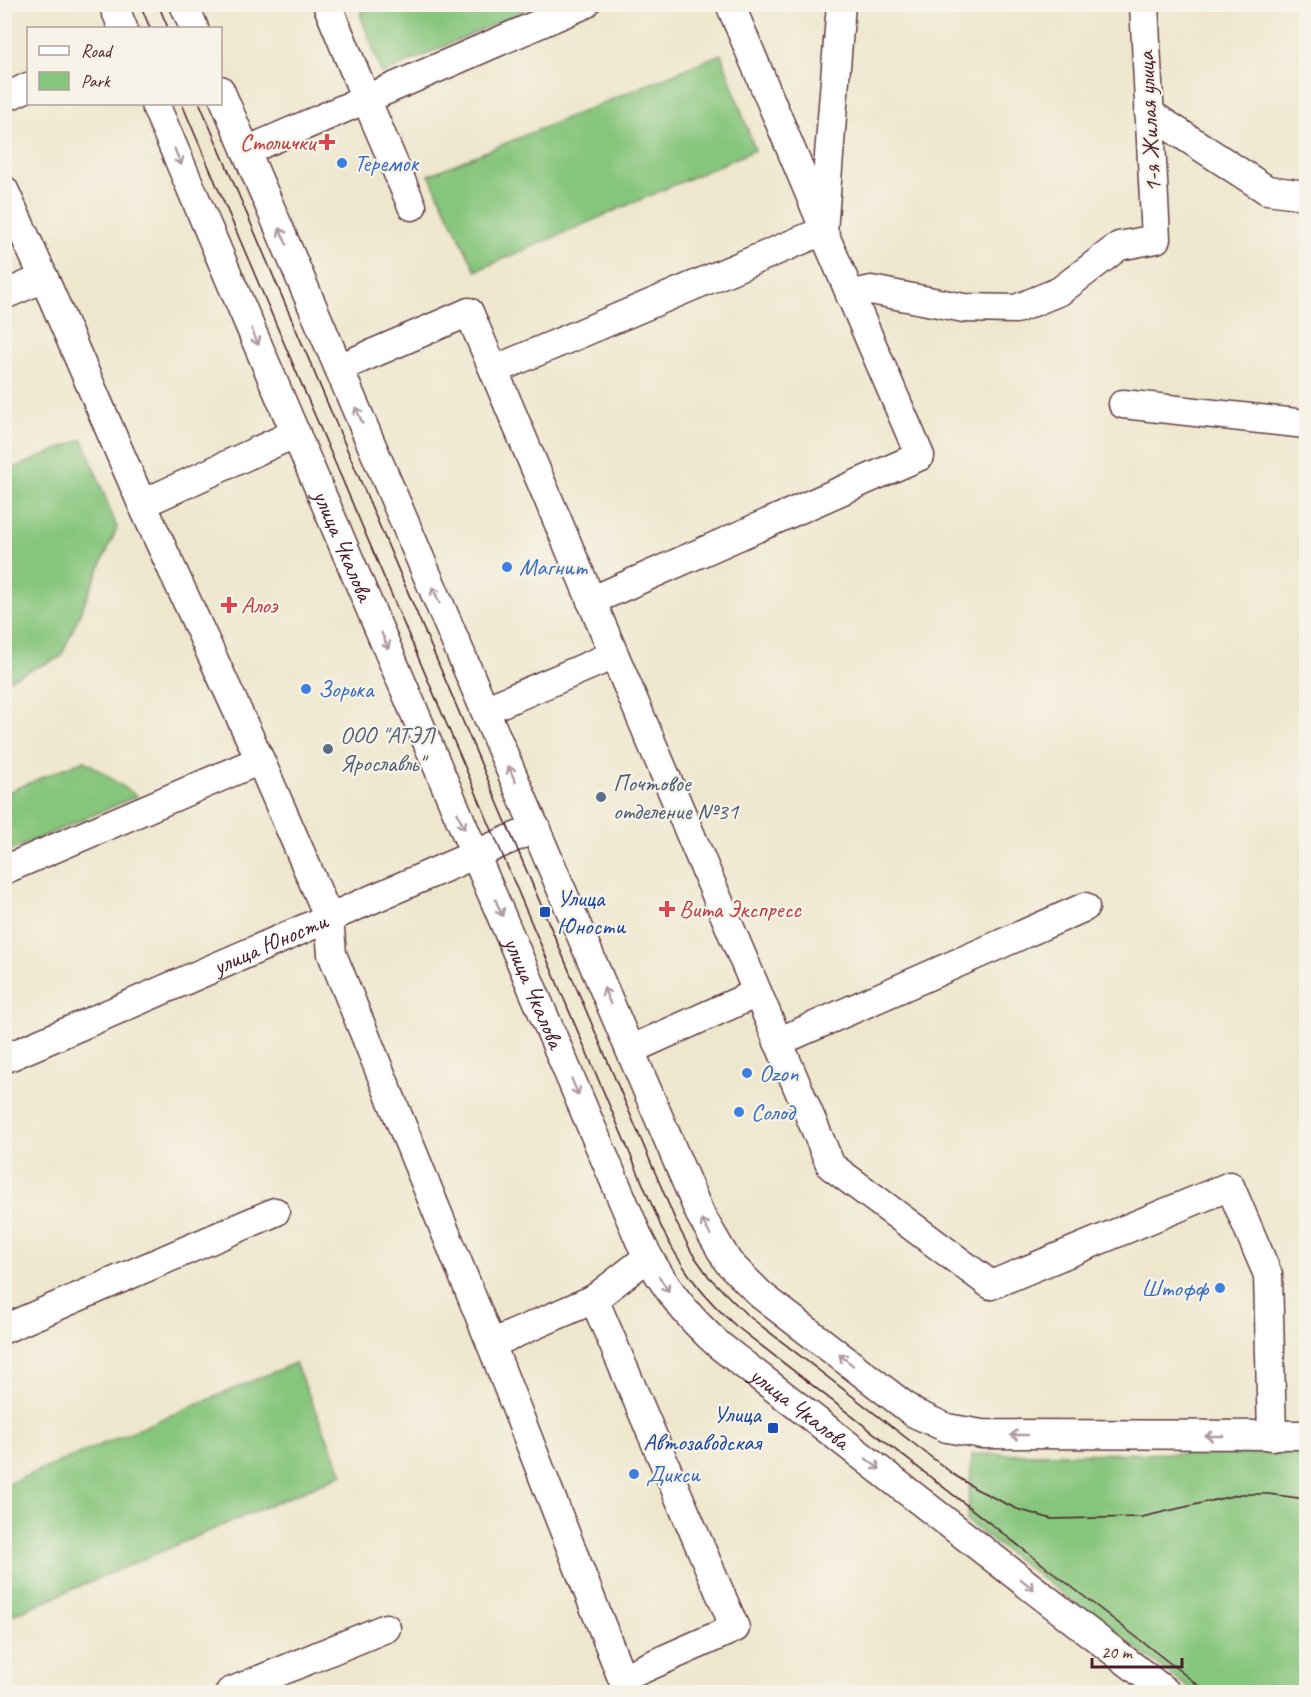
<svg xmlns="http://www.w3.org/2000/svg" width="1311" height="1697" viewBox="0 0 1311 1697" font-family="Caveat,sans-serif">
<rect width="100%" height="100%" fill="#f7f3e8"/>
<filter id="ink" filterUnits="userSpaceOnUse"><feTurbulence type="fractalNoise" baseFrequency=".0167" numOctaves="2"/><feDisplacementMap in="SourceGraphic" scale="12" xChannelSelector="R" yChannelSelector="G"/><feConvolveMatrix kernelMatrix="1 2 1 2 8 2 1 2 1" color-interpolation-filters="sRGB"/></filter>
<filter id="wash" filterUnits="userSpaceOnUse"><feTurbulence type="fractalNoise" baseFrequency=".008" numOctaves="4" result="noise"/><feDisplacementMap in="SourceGraphic" scale="24" xChannelSelector="R" yChannelSelector="G"/><feGaussianBlur stdDeviation="1.35" result="paint"/><feColorMatrix in="noise" values="0 0 0 0 0 0 0 0 0 0 0 0 0 0 0 0 0 1.4 0 .05"/><feComposite in="paint" operator="in"/></filter>
<g filter="url(#wash)">
<rect width="100%" height="100%" fill="#eee7cd"/>
<!-- green -->
<g fill="#86c57c" stroke="#687254" stroke-width="1.5">
<path d="M 378,4 L 537,4 L 537,5 L 382,74 L 360,13 Z"/>
<path d="M 721,54 L 755,150 L 476,271 L 429,175 Z"/>
<path d="M 83,439 L 117,528 L 61,657 L 5,681 L 5,472 Z"/>
<path d="M 84,760 L 137,796 L 5,853 L 5,793 Z"/>
<path d="M 295,1363 L 343,1474 L 5,1618 L 5,1485 Z"/>
<path d="M 1306,1453 L 1306,1692 L 1194,1692 L 967,1522 L 972,1454 Z"/>
</g>
</g>
<g filter="url(#ink)">
<g fill="none" stroke-linecap="round" stroke-linejoin="round">
<!-- minor casing -->
<g stroke="#633d43" stroke-width="31">
<g id="minor">
<path d="M 113,4 L 123,28"/>
<path d="M 184,4 L 194,28"/>
<path d="M 730,4 L 821,221"/>
<path d="M 220,90 L 700,1214 L 728,1262 L 761,1295 L 914,1413 L 947,1428 L 982,1434 L 1306,1435"/>
<path d="M 4,98 L 28,87"/>
<path id="s1" d="M 155,104 L 640,1241 C 662,1284 684,1314 720,1346 L 1166,1692"/>
<path d="M 1149,113 L 1267,190 L 1306,195"/>
<path d="M 246,151 L 366,99 L 327,4"/>
<path d="M 4,190 L 44,278 L 4,295"/>
<path d="M 412,206 L 366,99 L 585,4"/>
<path d="M 44,278 L 142,504 L 296,433"/>
<path d="M 850,295 L 871,290 L 964,308 L 1016,309 L 1060,291 L 1119,246 L 1156,239 L 1144,4"/>
<path d="M 339,368 L 469,312 L 831,1166 L 991,1285 L 1230,1186 L 1268,1275 L 1272,1436"/>
<path d="M 494,370 L 823,231 L 841,4"/>
<path d="M 1123,404 L 1306,424"/>
<path d="M 142,504 L 260,760 L 329,918 L 332,954 L 491,1344 L 622,1678 L 735,1628 L 594,1299 L 648,1257"/>
<path d="M 591,601 L 920,456 L 823,231"/>
<path d="M 485,710 L 614,655"/>
<path d="M 4,870 L 260,760"/>
<path d="M 778,1042 L 1085,907"/>
<path d="M 630,1050 L 757,993"/>
<path id="s2" d="M 4,1059 L 536,828"/>
<path d="M 4,1329 L 275,1212"/>
<path d="M 491,1344 L 594,1299"/>
<path d="M 230,1692 L 386,1628"/>
</g>
</g>
<!-- minor -->
<use href="#minor" stroke="#fff" stroke-width="28"/>
<!-- tram -->
<g stroke="#4a1f2b" stroke-width="1.5">
<path d="M 140,4 L 150,28"/>
<path d="M 158,4 L 168,28"/>
<path d="M 182,104 L 663,1231 C 683,1270 703,1297 736,1326 L 1207,1692"/>
<path d="M 200,104 L 677,1224 L 692,1253 L 709,1277 L 746,1314 L 953,1474 L 976,1489 L 1017,1509 L 1052,1519 L 1142,1517 L 1241,1494 L 1268,1494 L 1306,1499"/>
</g>
</g>
<!-- one-way arrows -->
<defs><path id="oneway-shaft" d="M-6 0H5M1.5-3L5.5 0L1.5 3" fill="none" stroke-width="1.6" stroke-linecap="round" stroke-linejoin="round" transform="scale(1.5)"/></defs>
<g stroke="#ae9aa0">
<use href="#oneway-shaft" transform="translate(178 157) rotate(67)"/>
<use href="#oneway-shaft" transform="translate(283 236) rotate(-113)"/>
<use href="#oneway-shaft" transform="translate(255 337) rotate(67)"/>
<use href="#oneway-shaft" transform="translate(359 415) rotate(-113)"/>
<use href="#oneway-shaft" transform="translate(436 595) rotate(-113)"/>
<use href="#oneway-shaft" transform="translate(385 641) rotate(67)"/>
<use href="#oneway-shaft" transform="translate(512 774) rotate(-114)"/>
<use href="#oneway-shaft" transform="translate(461 821) rotate(67)"/>
<use href="#oneway-shaft" transform="translate(499 908) rotate(67)"/>
<use href="#oneway-shaft" transform="translate(607 996) rotate(-113)"/>
<use href="#oneway-shaft" transform="translate(575 1087) rotate(67)"/>
<use href="#oneway-shaft" transform="translate(706 1227) rotate(-118)"/>
<use href="#oneway-shaft" transform="translate(664 1284) rotate(57)"/>
<use href="#oneway-shaft" transform="translate(846 1360) rotate(-142)"/>
<use href="#oneway-shaft" transform="translate(1019 1435) rotate(-180)"/>
<use href="#oneway-shaft" transform="translate(1214 1436) rotate(-180)"/>
<use href="#oneway-shaft" transform="translate(873 1464) rotate(38)"/>
<use href="#oneway-shaft" transform="translate(1027 1584) rotate(38)"/>
</g>
</g>
<!-- markers -->
<g fill="#e0444e" stroke="#f7f3e8" stroke-width="2">
<path d="M324 133h6v6h6v6h-6v6h-6v-6h-6v-6h6z"/>
<path d="M226 596h6v6h6v6h-6v6h-6v-6h-6v-6h6z"/>
<path d="M664 900h6v6h6v6h-6v6h-6v-6h-6v-6h6z"/>
</g>
<g fill="#3f7fe0" stroke="#f7f3e8" stroke-width="2">
<circle cx="342" cy="163" r="6"/>
<circle cx="507" cy="567" r="6"/>
<circle cx="306" cy="689" r="6"/>
<circle cx="747" cy="1073" r="6"/>
<circle cx="739" cy="1112" r="6"/>
<circle cx="1220" cy="1288" r="6"/>
<circle cx="634" cy="1474" r="6"/>
</g>
<g fill="#5c6f8a" stroke="#f7f3e8" stroke-width="2">
<circle cx="328" cy="749" r="6"/>
<circle cx="601" cy="797" r="6"/>
</g>
<g fill="#1a4fb4" stroke="#f7f3e8" stroke-width="2">
<rect x="539" y="906" width="12" height="12" rx="3"/>
<rect x="767" y="1422" width="12" height="12" rx="3"/>
</g>
<g text-anchor="middle" stroke-width="4.5" stroke-linejoin="round" paint-order="stroke">
<!-- street labels -->
<g font-size="24" fill="#4a1f2b" stroke="#f7f3e8">
<text transform="translate(1149 122) rotate(-93)" y="8">1-я Жилая улица</text>
<text dy="8" stroke="none"><textPath href="#s1" startOffset="480">улица Чкалова</textPath></text>
<text dy="8" stroke="none"><textPath href="#s2" startOffset="290">улица Юности</textPath></text>
<text dy="8" stroke="none"><textPath href="#s1" startOffset="966">улица Чкалова</textPath></text>
<text dy="8" stroke="none"><textPath href="#s1" startOffset="1470">улица Чкалова</textPath></text>
</g>
<!-- health labels -->
<g font-size="24" fill="#be3a42" stroke="#f7f3e8" text-anchor="start">
<text x="315" y="150" text-anchor="end">Столички</text>
<text x="241" y="613">Алоэ</text>
<text x="679" y="917">Вита Экспресс</text>
</g>
<!-- shop labels -->
<g font-size="24" fill="#366cbe" stroke="#f7f3e8" text-anchor="start">
<text x="354" y="171">Теремок</text>
<text x="519" y="575">Магнит</text>
<text x="318" y="697">Зорька</text>
<text x="759" y="1081">Ozon</text>
<text x="751" y="1120">Солод</text>
<text x="1208" y="1296" text-anchor="end">Штофф</text>
<text x="646" y="1482">Дикси</text>
</g>
<!-- service labels -->
<g font-size="24" fill="#4e5e75" stroke="#f7f3e8" text-anchor="start">
<text x="340" y="743">ООО "АТЭЛ<tspan x="340" dy="28">Ярославль"</tspan></text>
<text x="613" y="791">Почтовое<tspan x="613" dy="28">отделение №31</tspan></text>
</g>
<!-- transit labels -->
<g font-size="24" fill="#164399" stroke="#f7f3e8" text-anchor="start">
<text x="557" y="906">Улица<tspan x="557" dy="28">Юности</tspan></text>
<text x="761" y="1422" text-anchor="end">Улица<tspan x="761" dy="28">Автозаводская</tspan></text>
</g>
</g>
<!-- margin -->
<rect width="1311" height="1697" fill="none" stroke="#f7f3e8" stroke-width="24"/>
<!-- legend -->
<rect x="27" y="27" width="195" height="78" fill="#f7f3e8" stroke="#b29e9c" stroke-width="1.5"/>
<rect x="39" y="46" width="30" height="9" fill="#ffffff" stroke="#b29e9c" stroke-width="1.5"/>
<text x="81" y="57" font-size="18" fill="#4a1f2b">Road</text>
<rect x="39" y="72" width="30" height="18" fill="#86c57c" stroke="#b29e9c" stroke-width="1.5"/>
<text x="81" y="87" font-size="18" fill="#4a1f2b">Park</text>
<!-- scale -->
<path d="M1092 1658v9h90v-9" fill="none" stroke="#4a1f2b" stroke-width="3"/>
<text x="1101" y="1658" font-size="18" fill="#4a1f2b" stroke="#f7f3e8" stroke-width="4.5" paint-order="stroke">20 m</text>
</svg>
